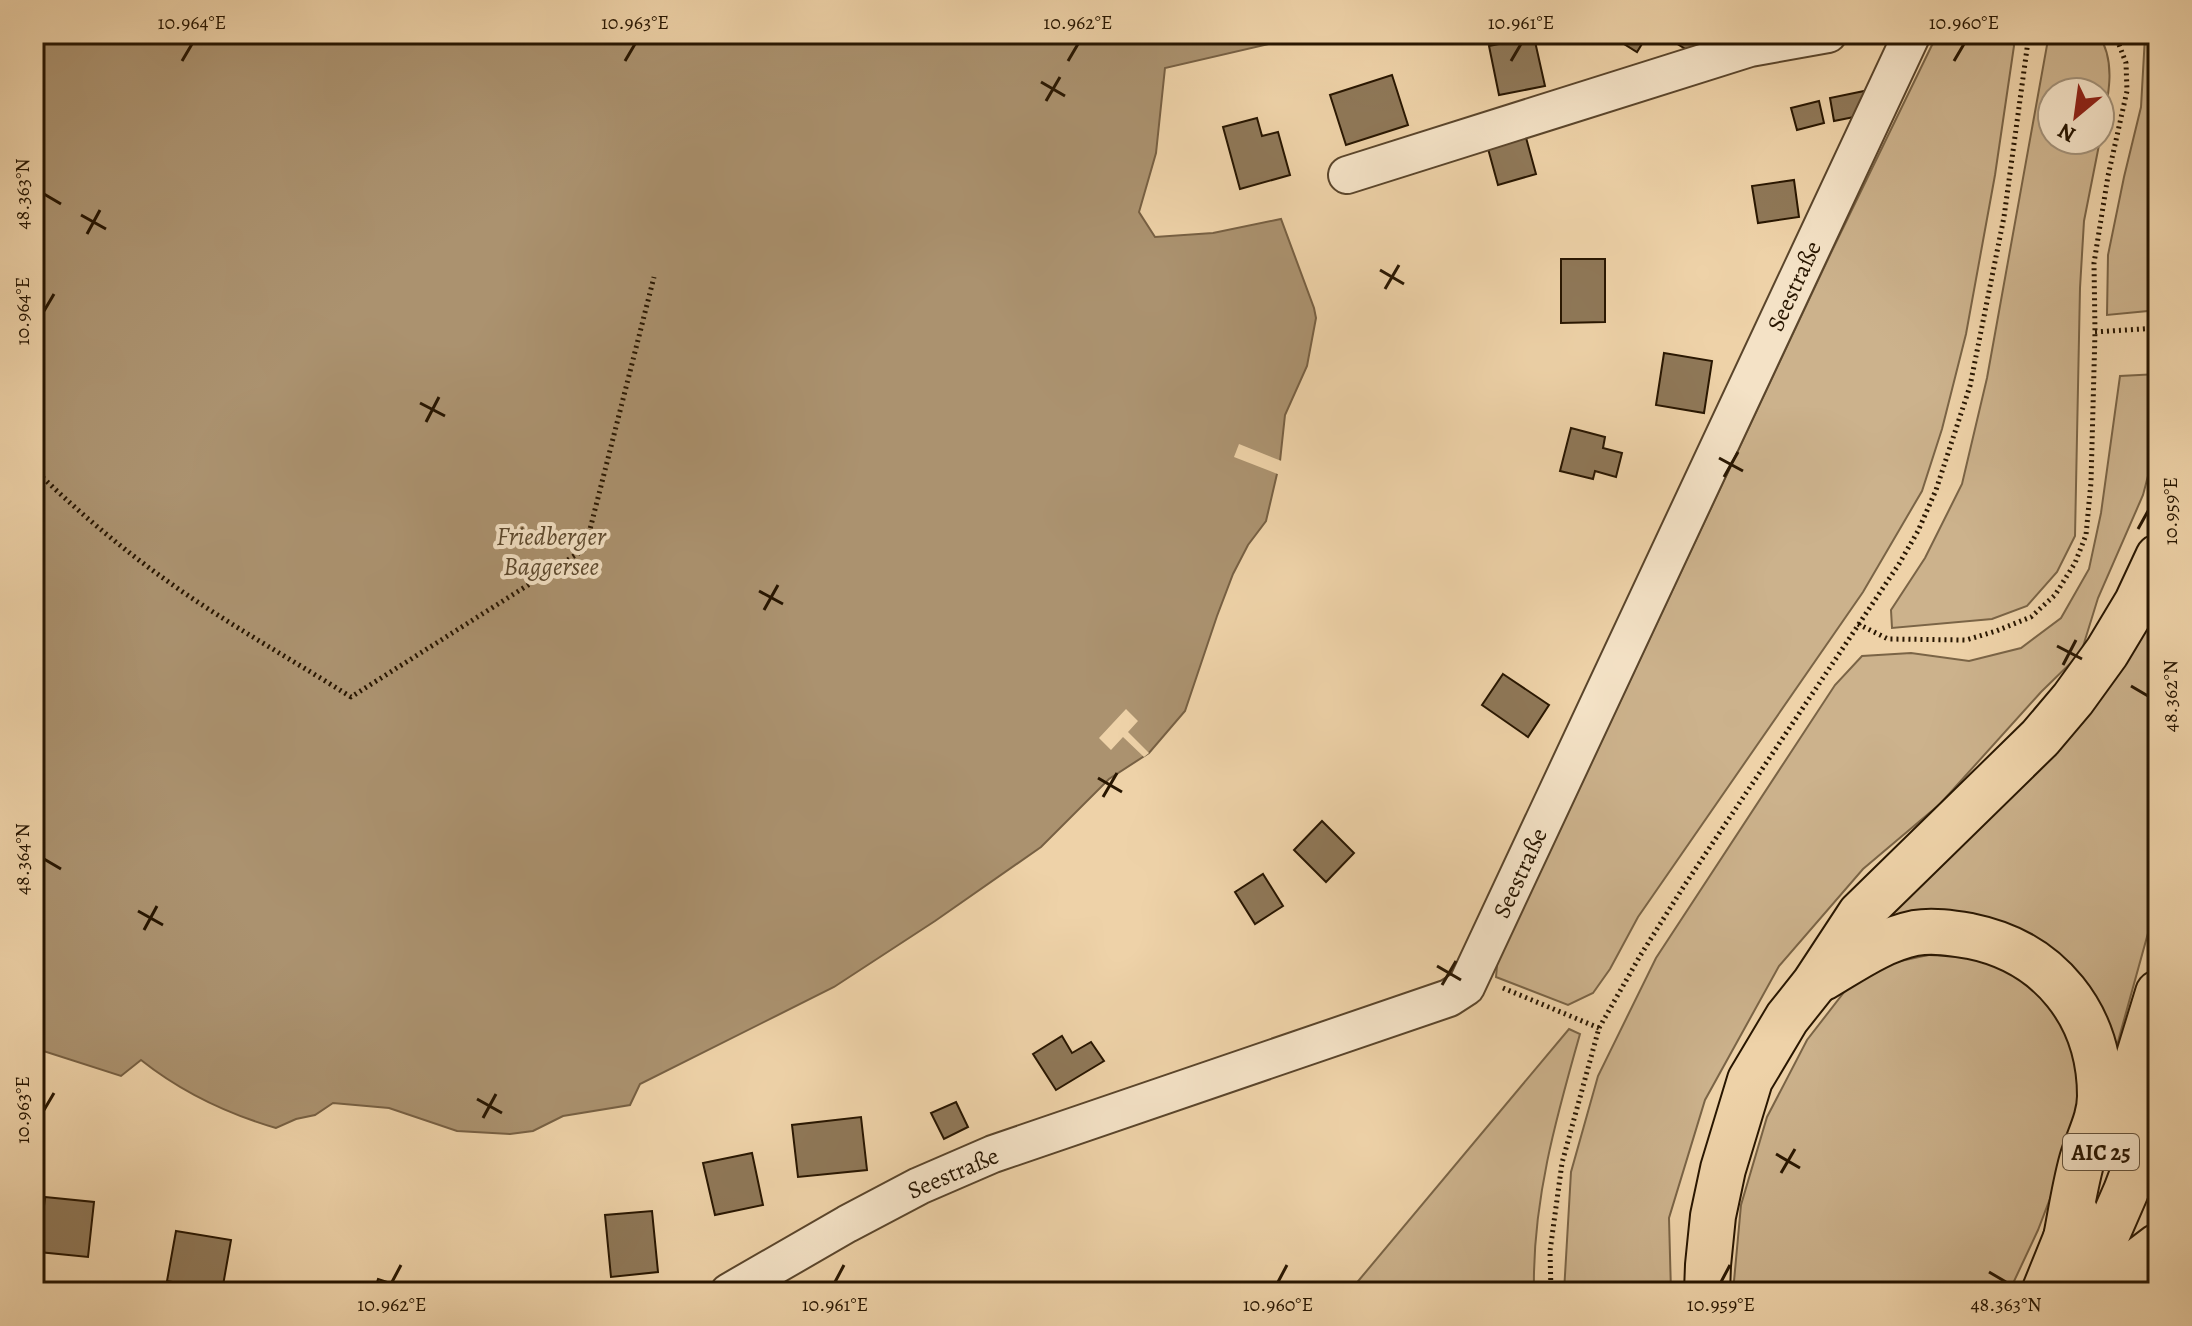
<svg xmlns="http://www.w3.org/2000/svg" width="2192" height="1326" viewBox="0 0 2192 1326" font-family="Alegreya,serif">
<rect width="100%" height="100%" fill="#eed2a8"/>
<filter id="stains"><feTurbulence type="fractalNoise" baseFrequency=".0025" numOctaves="4"/><feColorMatrix values="0 0 0 0 .2 0 0 0 0 .09 0 0 0 0 .02 0 0 0 .5 -.17"/></filter>
<radialGradient id="worn" r=".72"><stop offset=".6" stop-color="#630" stop-opacity="0"/><stop offset="1" stop-color="#630" stop-opacity=".3"/></radialGradient>
<!-- green -->
<g fill="#ccb28c" stroke="#7a6446" stroke-width="2">
<path d="M 1945,34 L 2012,34 L 2014,46 L 1995,175 L 1966,334 L 1942,429 L 1922,491 L 1863,592 L 1638,917 L 1610,969 L 1593,993 L 1568,1005 L 1496,977 L 1499,944 L 1542,868 L 1828,259 L 1932,45 Z"/>
<path d="M 2049,34 L 2098,34 C 2119,64 2106,105 2100,139 L 2100,92 L 2052,92 L 2052,140 L 2100,140 L 2084,221 L 2080,288 L 2075,536 L 2057,572 L 2027,606 L 1992,619 L 1892,628 L 1891,610 L 1925,558 L 1962,484 L 1987,378 Z"/>
<path d="M 2143,34 L 2158,34 L 2158,310 L 2107,315 L 2108,255 L 2124,177 L 2141,107 L 2145,36 Z"/>
<path d="M 2158,374 L 2158,438 L 2143,495 L 2098,598 L 2081,653 L 2041,692 L 1940,804 L 1863,869 L 1779,966 L 1705,1100 L 1669,1218 L 1671,1292 L 1564,1292 L 1571,1172 L 1598,1076 L 1656,958 L 1835,685 L 1862,656 L 1911,653 L 1969,661 L 2021,648 L 2061,618 L 2089,569 L 2101,513 L 2120,376 Z"/>
<path d="M 2158,590 L 2158,897 L 2114,1056 L 2060,963 L 1858,934 Z"/>
<path d="M 1942,952 L 1992,963 L 2040,992 L 2078,1053 L 2080,1120 L 2038,1230 L 2009,1292 L 1733,1292 L 1741,1205 L 1767,1117 L 1807,1040 L 1855,978 L 1896,962 Z"/>
<path d="M 1569,1029 L 1580,1034 C 1556,1118 1532,1203 1534,1292 L 1349,1292 Z"/>
</g>
<!-- water -->
<path fill="#ab926f" stroke="#776043" stroke-width="2" d="M 34,34 L 1312,34 L 1165,68 L 1156,153 L 1139,212 L 1155,237 L 1213,233 L 1281,219 L 1314,308 L 1316,318 L 1307,366 L 1285,415 L 1280,461 L 1266,521 L 1248,545 L 1233,574 L 1217,616 L 1185,711 L 1149,753 L 1109,779 L 1041,847 L 935,921 L 834,987 L 640,1084 L 630,1105 L 563,1116 L 533,1131 L 510,1134 L 457,1131 L 389,1108 L 333,1103 L 315,1115 L 296,1119 L 276,1128 C 228,1114 180,1091 141,1060 L 121,1076 L 34,1048 Z"/>
<!-- pier -->
<g fill="#eed2a8">
<path d="M 1239,444 L 1284,462 L 1280,475 L 1234,457 Z"/>
<path d="M 1126,709 L 1138,721 L 1128,732 L 1149,753 L 1144,757 L 1123,737 L 1111,750 L 1099,738 Z"/>
</g>
<!-- building -->
<g fill="#8f7858" stroke="#281601" stroke-width="2">
<path d="M 1608,34 L 1648,34 L 1637,52 Z"/>
<path d="M 1675,34 L 1703,34 L 1692,53 L 1671,40 Z"/>
<path d="M 1534,37 L 1545,86 L 1499,95 L 1489,46 Z"/>
<path d="M 1392,75 L 1408,125 L 1346,145 L 1330,95 Z"/>
<path d="M 1869,90 L 1874,113 L 1834,121 L 1830,98 Z"/>
<path d="M 1819,101 L 1824,123 L 1797,130 L 1791,108 Z"/>
<path d="M 1257,118 L 1262,136 L 1278,132 L 1290,175 L 1240,189 L 1223,127 Z"/>
<path d="M 1525,134 L 1536,174 L 1498,185 L 1487,145 Z"/>
<path d="M 1794,180 L 1799,217 L 1758,223 L 1752,186 Z"/>
<path d="M 1561,259 L 1605,259 L 1605,322 L 1561,323 Z"/>
<path d="M 1664,353 L 1712,361 L 1704,413 L 1656,405 Z"/>
<path d="M 1571,428 L 1605,437 L 1603,448 L 1622,453 L 1616,477 L 1595,471 L 1593,479 L 1560,471 Z"/>
<path d="M 1503,674 L 1549,705 L 1528,737 L 1482,705 Z"/>
<path d="M 1322,821 L 1354,853 L 1326,882 L 1294,850 Z"/>
<path d="M 1263,874 L 1283,906 L 1255,924 L 1235,892 Z"/>
<path d="M 1062,1036 L 1072,1053 L 1091,1042 L 1104,1061 L 1056,1090 L 1033,1054 Z"/>
<path d="M 956,1102 L 968,1127 L 944,1139 L 931,1113 Z"/>
<path d="M 861,1117 L 867,1170 L 798,1177 L 792,1125 Z"/>
<path d="M 752,1153 L 763,1205 L 715,1215 L 703,1163 Z"/>
<path d="M 45,1197 L 94,1202 L 88,1257 L 39,1252 Z"/>
<path d="M 652,1211 L 658,1272 L 611,1277 L 605,1215 Z"/>
<path d="M 176,1231 L 231,1240 L 222,1291 L 167,1281 Z"/>
<path d="M 378,1279 L 418,1292 L 374,1292 Z"/>
</g>
<g fill="none" stroke-linecap="round" stroke-linejoin="round">
<!-- minor casing -->
<g stroke="#5a452b" stroke-width="40">
<g id="minor">
<path d="M 1347,175 L 1750,48 L 1828,34"/>
<path d="M 729,1292 L 847,1224 L 919,1186 L 993,1154 L 1449,998 L 1466,987 L 1912,34"/>
</g>
</g>
<!-- major casing -->
<g stroke="#281601" stroke-width="48">
<g id="major">
<path d="M 1823,978 C 1852,961 1881,940 1915,933 C 1933,930 1952,933 1970,936 C 2050,952 2100,1015 2100,1096 C 2100,1119 2088,1139 2082,1160 C 2075,1185 2071,1212 2066,1238"/>
<path d="M 2107,1138 L 2136,1065 L 2158,993"/>
<path d="M 1707,1292 L 1708,1265 L 1713,1216 L 1723,1169 L 1750,1080 L 1787,1018 L 1814,984 L 1860,914 L 2040,738 L 2073,699 L 2107,652 L 2137,602 L 2158,557"/>
<path d="M 2044,1292 L 2076,1213"/>
<path d="M 2082,1292 L 2126,1191 L 2158,1107"/>
<path d="M 2111,1292 L 2125,1271 L 2158,1246"/>
</g>
</g>
<!-- path -->
<g stroke="#281601" stroke-width="5" stroke-dasharray="2 4" stroke-linecap="butt">
<path d="M 2095,332 L 2158,328"/>
<path d="M 34,469 C 79,513 128,554 180,590 C 235,628 294,661 351,697 L 585,549 L 654,277"/>
<path d="M 1858,624 L 1888,639 L 1966,640 L 1996,631 L 2031,617 L 2055,595 L 2075,563 L 2086,535 L 2091,482 L 2095,332 L 2094,263 L 2108,176 L 2127,91 L 2126,63 L 2115,34"/>
<path d="M 1503,988 L 1599,1028"/>
<path d="M 1551,1292 L 1550,1251 L 1562,1163 L 1599,1028 L 1640,956 L 1684,886 L 1899,564 L 1918,531 L 1936,490 L 1970,386 L 2004,217 L 2029,34"/>
</g>
<!-- minor -->
<use href="#minor" stroke="#f4e2c6" stroke-width="36"/>
<!-- major -->
<use href="#major" stroke="#eed2a8" stroke-width="44"/>
</g>
<!-- ticks -->
<path fill="none" stroke="#281601" stroke-width="3" d="M 182,61 L 192,44M 625,61 L 635,44M 1068,61 L 1078,44M 1511,61 L 1521,44M 1954,61 L 1964,44M 1041,82 L 1065,96M 1046,101 L 1060,77M 44,194 L 61,204M 81,215 L 106,229M 87,234 L 100,210M 1380,270 L 1404,284M 1385,289 L 1399,265M 44,311 L 54,294M 420,403 L 445,416M 426,422 L 439,397M 1719,458 L 1743,471M 1724,477 L 1738,452M 2138,529 L 2148,511M 759,591 L 783,604M 764,610 L 778,585M 2057,646 L 2082,659M 2063,665 L 2076,640M 2131,686 L 2148,696M 1098,778 L 1122,792M 1103,797 L 1117,773M 44,859 L 61,869M 138,911 L 163,925M 144,930 L 157,906M 1437,966 L 1461,980M 1442,985 L 1456,961M 477,1099 L 502,1113M 44,1110 L 54,1093M 483,1118 L 496,1094M 1776,1154 L 1800,1168M 1781,1173 L 1795,1149M 1989,1272 L 2006,1282M 392,1282 L 401,1265M 835,1282 L 844,1265M 1278,1282 L 1287,1265M 1721,1282 L 1730,1265"/>
<g text-anchor="middle" stroke-width="8" stroke-linejoin="round" paint-order="stroke">
<!-- shield labels -->
<rect fill="#f4e2c6" stroke="#65533c" stroke-width="2" x="2063" y="1134" width="76" height="36" rx="6"/>
<g font-size="22" font-weight="bold" fill="#281601">
<text x="2101" y="1160">AIC 25</text>
</g>
<!-- street labels -->
<g font-size="24" fill="#281601" stroke="#f4e2c6">
<text transform="translate(1794 286) rotate(-65)" y="8">Seestraße</text>
<text transform="translate(1520 873) rotate(-65)" y="8">Seestraße</text>
<text transform="translate(953 1173) rotate(-23)" y="8">Seestraße</text>
</g>
<!-- water labels -->
<g font-size="26" font-style="italic" fill="#5c482d" stroke="#f4e2c6">
<text x="551" y="545">Friedberger<tspan x="551" dy="30">Baggersee</tspan></text>
</g>
</g>
<!-- margin -->
<rect width="2192" height="1326" fill="none" stroke="#eed2a8" stroke-width="88"/>
<!-- north arrow -->
<g transform="translate(2076 116) rotate(209)"><circle r="38" fill="#f4e2c6" stroke="#a29077" stroke-width="2"/>
<path d="M0-6L14 30L0 20L-14 30Z" fill="#8f2418"/>
<text y="-12" font-size="22" font-weight="bold" text-anchor="middle" fill="#281601">N</text>
</g>
<rect x="44" y="44" width="2104" height="1238" fill="none" stroke="#281601" stroke-width="3"/>
<g font-size="20" text-anchor="middle" fill="#281601">
<text x="192" y="29">10.964°E</text>
<text x="635" y="29">10.963°E</text>
<text x="1078" y="29">10.962°E</text>
<text x="1521" y="29">10.961°E</text>
<text x="1964" y="29">10.960°E</text>
<text transform="translate(22 194) rotate(-90)" y="7">48.363°N</text>
<text transform="translate(22 311) rotate(-90)" y="7">10.964°E</text>
<text transform="translate(2170 511) rotate(-90)" y="7">10.959°E</text>
<text transform="translate(2170 696) rotate(-90)" y="7">48.362°N</text>
<text transform="translate(22 859) rotate(-90)" y="7">48.364°N</text>
<text transform="translate(22 1110) rotate(-90)" y="7">10.963°E</text>
<text x="392" y="1311">10.962°E</text>
<text x="835" y="1311">10.961°E</text>
<text x="1278" y="1311">10.960°E</text>
<text x="1721" y="1311">10.959°E</text>
<text x="2006" y="1311">48.363°N</text>
</g>
<rect width="100%" height="100%" filter="url(#stains)"/>
<rect width="100%" height="100%" fill="url(#worn)"/>
</svg>
